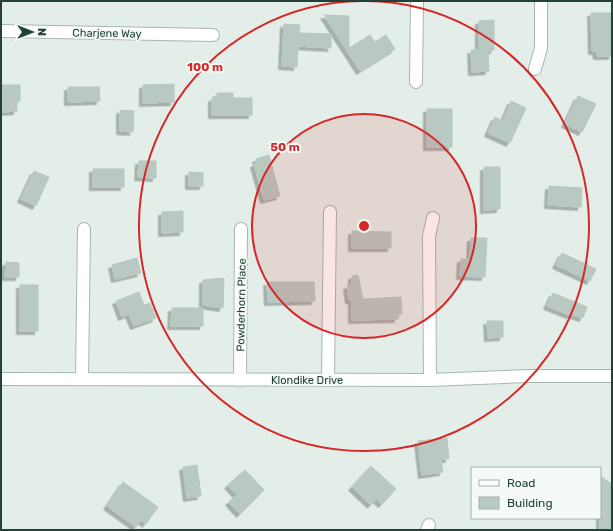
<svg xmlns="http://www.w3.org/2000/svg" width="613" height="531" viewBox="0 0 613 531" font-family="Rubik,sans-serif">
<defs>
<filter id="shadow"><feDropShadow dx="-3.5" dy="3.5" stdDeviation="0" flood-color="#0004"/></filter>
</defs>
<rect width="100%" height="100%" fill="#e4eee9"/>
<!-- building -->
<g fill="#b9c9c2" stroke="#b6c8c0" filter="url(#shadow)">
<path d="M 591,13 L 612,13 L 612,56 L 597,56 L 596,51 L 592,51 Z"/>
<path d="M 324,15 L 349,16 L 349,48 L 370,35 L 375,42 L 386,35 L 395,49 L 360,71 Z"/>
<path d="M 494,20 L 494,50 L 488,52 L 489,71 L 472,72 L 471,50 L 479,50 L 479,21 Z"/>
<path d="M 284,24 L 300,25 L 299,33 L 331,34 L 331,48 L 298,46 L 297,67 L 282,66 Z"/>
<path d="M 174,84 L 174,102 L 143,103 L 143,85 Z"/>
<path d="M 1,85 L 20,85 L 20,101 L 17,101 L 17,111 L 1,112 Z"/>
<path d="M 68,87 L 99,87 L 100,101 L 68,102 Z"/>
<path d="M 217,93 L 233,93 L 233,98 L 252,98 L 252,115 L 212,115 L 212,98 L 217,98 Z"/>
<path d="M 578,96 L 596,104 L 582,132 L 565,124 Z"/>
<path d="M 511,101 L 526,108 L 510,143 L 488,133 L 495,117 L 503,121 Z"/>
<rect x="427" y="109" width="25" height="38"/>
<path d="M 120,110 L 134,111 L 133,132 L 120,131 Z"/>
<path d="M 269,155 L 280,196 L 264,200 L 254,164 L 257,163 L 256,159 Z"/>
<path d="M 139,161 L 156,161 L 156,178 L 138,177 Z"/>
<path d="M 484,167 L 500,167 L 500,209 L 484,210 Z"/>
<rect x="93" y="169" width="31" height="18"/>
<path d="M 34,171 L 49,177 L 36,206 L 21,199 Z"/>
<path d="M 189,172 L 203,173 L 203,186 L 189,186 Z"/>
<path d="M 549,186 L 582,188 L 581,207 L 548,205 Z"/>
<path d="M 183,211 L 183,232 L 162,233 L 162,212 Z"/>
<path d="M 352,231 L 391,232 L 391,248 L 352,248 Z"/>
<path d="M 471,238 L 487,238 L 485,277 L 460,276 L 461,259 L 470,259 Z"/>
<path d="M 562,253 L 596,269 L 590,281 L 556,265 Z"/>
<path d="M 137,258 L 141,273 L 115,279 L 112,265 Z"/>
<path d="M 6,262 L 19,263 L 19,277 L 5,277 Z"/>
<path d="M 358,275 L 363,299 L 401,297 L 402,314 L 398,314 L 398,319 L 352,320 L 352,301 L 349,300 L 347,286 L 352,285 L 352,276 Z"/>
<path d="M 224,278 L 223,308 L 203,305 L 203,280 Z"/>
<path d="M 267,282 L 314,282 L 315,301 L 268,302 Z"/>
<rect x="20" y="285" width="18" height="46"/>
<path d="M 139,292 L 144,305 L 150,303 L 156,318 L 134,326 L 129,314 L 122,317 L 116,301 Z"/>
<path d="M 553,293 L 587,307 L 583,318 L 570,314 L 570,315 L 547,306 Z"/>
<path d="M 172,308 L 203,308 L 203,326 L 171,326 Z"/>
<path d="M 487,321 L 503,321 L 503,337 L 488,338 Z"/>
<path d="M 447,438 L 449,459 L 441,459 L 443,472 L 422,475 L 418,441 Z"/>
<path d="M 197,465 L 201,496 L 187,498 L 183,467 Z"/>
<path d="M 371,466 L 396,489 L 382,504 L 376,499 L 371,505 L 352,487 Z"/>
<path d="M 245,470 L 264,490 L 240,514 L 229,502 L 237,495 L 228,485 Z"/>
<path d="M 600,476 L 612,484 L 612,530 L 600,530 Z"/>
<path d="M 123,482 L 158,507 L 146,524 L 141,520 L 136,527 L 107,506 Z"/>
</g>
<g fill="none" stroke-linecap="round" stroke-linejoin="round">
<!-- minor casing -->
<g stroke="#a6b7b0" stroke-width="14">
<g id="minor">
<path d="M 1,31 L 213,35"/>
<path d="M 535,69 L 541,48 L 541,1"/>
<path d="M 416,82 L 417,1"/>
<path d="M 1,379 L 430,380 L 529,376 L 612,376"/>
<path d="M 82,379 L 84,229"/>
<path d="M 240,380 L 241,229"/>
<path d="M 328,380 L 330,212"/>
<path d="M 430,380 L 429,236 L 433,218"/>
<path d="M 427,530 L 429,525"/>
</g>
</g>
<!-- minor -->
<use href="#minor" stroke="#fff" stroke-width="12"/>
</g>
<!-- distance rings -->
<circle cx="364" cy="226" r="112" fill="#d62828" fill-opacity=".12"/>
<g fill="none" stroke="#d62828" stroke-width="2">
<circle cx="364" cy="226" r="112"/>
<path d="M366 1A225 225 0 1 1 362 1"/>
</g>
<g text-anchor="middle" stroke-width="4" stroke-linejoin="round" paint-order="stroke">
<!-- street labels -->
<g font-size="11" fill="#224138" stroke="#f5faf7">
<text transform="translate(107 33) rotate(1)" y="4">Charjene Way</text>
<text transform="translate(241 305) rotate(-89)" y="4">Powderhorn Place</text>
<text x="307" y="384">Klondike Drive</text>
</g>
</g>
<circle cx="364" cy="226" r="6" fill="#d62828" stroke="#f5faf7" stroke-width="2"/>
<g font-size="12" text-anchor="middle" font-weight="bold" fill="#d62828" stroke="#f5faf7" stroke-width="4" stroke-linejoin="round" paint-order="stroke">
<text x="205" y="71">100 m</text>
<text x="285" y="151">50 m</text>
</g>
<!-- border -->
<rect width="613" height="531" fill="none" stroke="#224138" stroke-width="4"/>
<!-- legend -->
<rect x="471" y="467" width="130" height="52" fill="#f5faf7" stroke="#a1b0ab"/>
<rect x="479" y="480" width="20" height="6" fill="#ffffff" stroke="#a1b0ab"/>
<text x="507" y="487" font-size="12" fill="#224138">Road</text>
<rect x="479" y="497" width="20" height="12" fill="#b9c9c2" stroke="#a1b0ab"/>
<text x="507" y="507" font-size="12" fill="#224138">Building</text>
<!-- north arrow -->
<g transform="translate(32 32) rotate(90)" stroke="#f5faf7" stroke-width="3" paint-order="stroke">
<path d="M0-3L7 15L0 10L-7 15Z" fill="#224138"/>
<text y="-6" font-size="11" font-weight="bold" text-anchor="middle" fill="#224138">N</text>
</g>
</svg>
